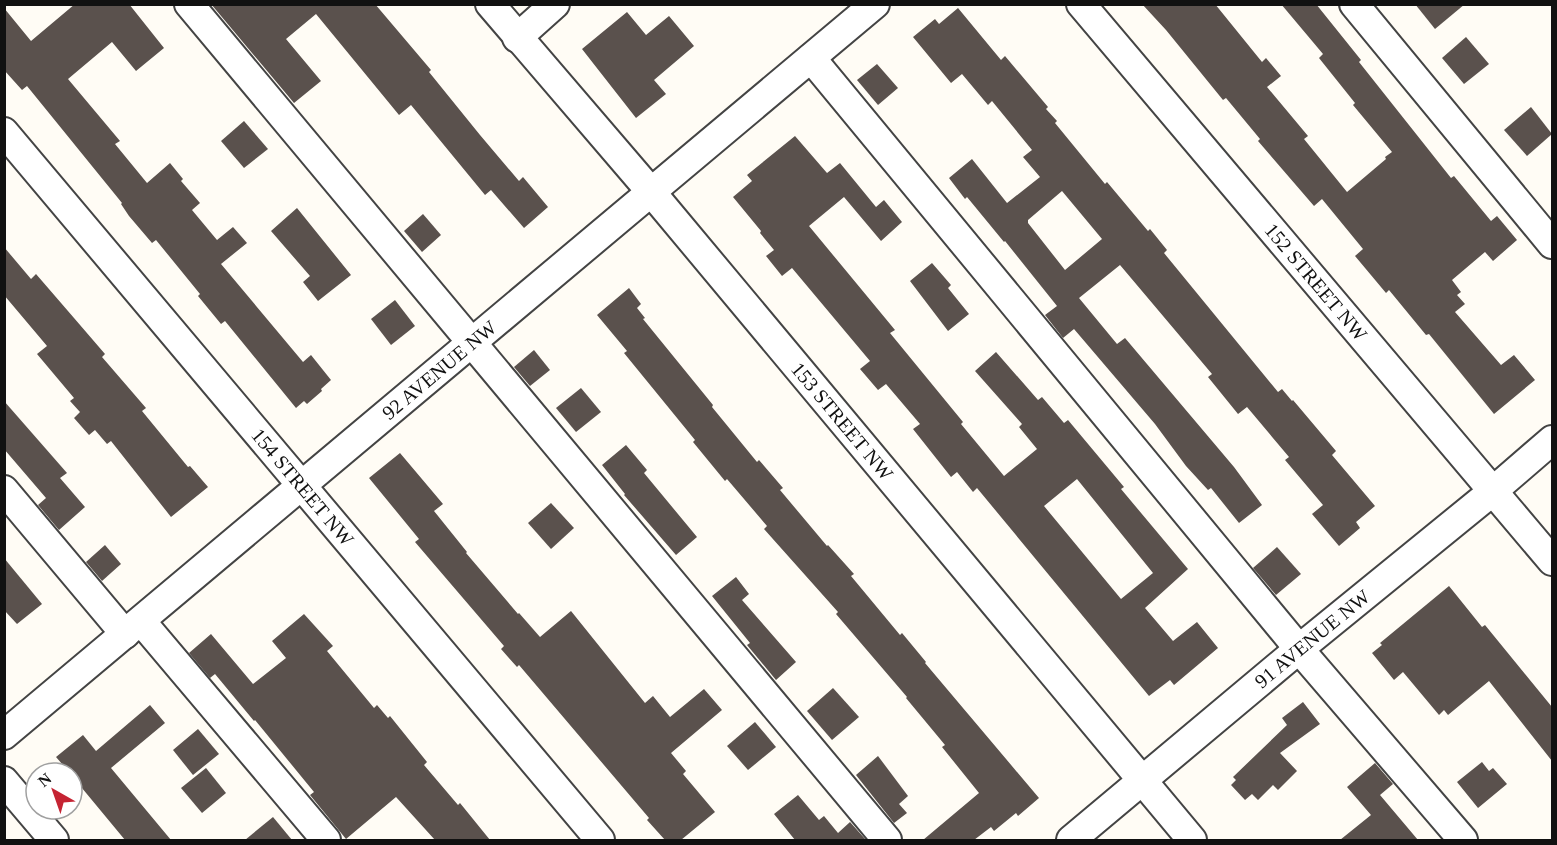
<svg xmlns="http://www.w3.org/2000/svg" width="1557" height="845" viewBox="0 0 1557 845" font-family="'Times New Roman',serif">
<rect width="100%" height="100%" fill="#fffcf5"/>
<!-- building -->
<g fill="#5a514d" fill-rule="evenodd">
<path d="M 75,4 L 129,4 L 164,48 L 136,71 L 112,42 L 68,79 L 120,141 L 115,144 L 147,183 L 170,163 L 183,179 L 181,181 L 200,203 L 192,210 L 217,240 L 233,227 L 247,243 L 221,264 L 303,362 L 311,355 L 331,380 L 321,389 L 322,391 L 307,404 L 304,401 L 296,408 L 225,321 L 221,324 L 198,296 L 200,294 L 156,240 L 152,243 L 129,216 L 121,204 L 122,203 L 27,86 L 22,90 L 4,70 L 4,8 L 31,41 Z"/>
<path d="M 211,4 L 375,4 L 431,70 L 429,72 L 480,135 L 519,181 L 523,177 L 548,207 L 524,228 L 491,190 L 485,195 L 411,105 L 399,115 L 316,14 L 286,39 L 321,81 L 294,103 Z"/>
<path d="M 1142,4 L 1215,4 L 1262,62 L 1266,58 L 1281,76 L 1267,87 L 1308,136 L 1304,139 L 1347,192 L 1386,159 L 1385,157 L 1392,152 L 1353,105 L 1355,103 L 1319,58 L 1323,54 L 1281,4 L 1316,4 L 1361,60 L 1359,62 L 1451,178 L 1454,176 L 1491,221 L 1497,216 L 1517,240 L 1493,261 L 1485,252 L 1452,280 L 1461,292 L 1457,295 L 1465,304 L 1455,312 L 1501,365 L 1514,355 L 1535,380 L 1494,414 L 1429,334 L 1426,335 L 1389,290 L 1386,293 L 1355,256 L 1363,249 L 1322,199 L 1314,206 L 1258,141 L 1260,139 L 1226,98 L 1223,100 L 1166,30 Z"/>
<path d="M 1415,4 L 1465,4 L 1435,29 Z"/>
<path d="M 958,8 L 1001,60 L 1005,56 L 1048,107 L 1046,109 L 1057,121 L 1055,123 L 1105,184 L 1107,182 L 1148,231 L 1150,229 L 1167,250 L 1164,253 L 1278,392 L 1282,389 L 1292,401 L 1293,400 L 1336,451 L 1332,455 L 1375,506 L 1356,522 L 1360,528 L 1339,546 L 1312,514 L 1323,505 L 1285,460 L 1289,457 L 1247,407 L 1238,414 L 1208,377 L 1212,374 L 1120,265 L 1079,298 L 1117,344 L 1125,338 L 1234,467 L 1262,505 L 1239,523 L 1211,488 L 1208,490 L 1186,466 L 1155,424 L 1074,329 L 1063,338 L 1045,315 L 1057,306 L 1005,241 L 1004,242 L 967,197 L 965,199 L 949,178 L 972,159 L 1007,203 L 1040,177 L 1023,157 L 1032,150 L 992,101 L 988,105 L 962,74 L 951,83 L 913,37 L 935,19 L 939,24 ZM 1062,191 L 1102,239 L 1065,270 L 1028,223 L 1028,220 Z"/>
<path d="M 627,12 L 646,35 L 669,16 L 694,46 L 654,80 L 666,94 L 636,118 L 582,49 Z"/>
<path d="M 1466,37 L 1489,64 L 1464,84 L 1442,58 Z"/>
<path d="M 877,64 L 898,88 L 878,105 L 857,80 Z"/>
<path d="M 1531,107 L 1552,134 L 1527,156 L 1504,130 Z"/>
<path d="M 244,121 L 268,149 L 244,168 L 221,141 Z"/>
<path d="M 795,136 L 827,173 L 840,163 L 876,207 L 884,200 L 902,222 L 881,241 L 844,197 L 809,226 L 895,330 L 890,333 L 963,422 L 961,424 L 1004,476 L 1037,449 L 1019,427 L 1022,424 L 975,371 L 996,352 L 1038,400 L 1042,397 L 1064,423 L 1068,420 L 1124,487 L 1121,489 L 1188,569 L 1145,608 L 1173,641 L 1197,622 L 1218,648 L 1174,685 L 1170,680 L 1149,696 L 977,488 L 973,492 L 957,472 L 951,477 L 913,429 L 920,424 L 886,384 L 878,390 L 860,369 L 870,361 L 792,268 L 782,276 L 766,256 L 774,250 L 760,233 L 761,231 L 733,197 L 752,181 L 747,175 ZM 1077,479 L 1153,573 L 1121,599 L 1044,506 Z"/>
<path d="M 297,208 L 351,275 L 318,301 L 303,282 L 310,276 L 271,231 Z"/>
<path d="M 423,214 L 441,235 L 422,252 L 404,231 Z"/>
<path d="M 4,247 L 31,279 L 36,274 L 74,318 L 105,354 L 102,357 L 146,408 L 142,411 L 188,467 L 190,466 L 208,487 L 171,517 L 111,441 L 107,444 L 95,430 L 89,435 L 74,418 L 80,412 L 70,401 L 74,398 L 37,354 L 47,346 L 4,295 Z"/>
<path d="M 932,263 L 951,285 L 948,288 L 969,314 L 948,331 L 910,281 Z"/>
<path d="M 629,288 L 641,304 L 637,308 L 645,318 L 643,319 L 713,405 L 712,407 L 757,462 L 759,460 L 783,488 L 780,490 L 827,546 L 828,545 L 854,574 L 851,576 L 900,635 L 902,633 L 926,662 L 925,663 L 1039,798 L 1018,816 L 1016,813 L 994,831 L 991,827 L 974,840 L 923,840 L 979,793 L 942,747 L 945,745 L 906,698 L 907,697 L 836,614 L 838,612 L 764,529 L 767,526 L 727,479 L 725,481 L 693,442 L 695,440 L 624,353 L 627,351 L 597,315 Z"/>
<path d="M 395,300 L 415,326 L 391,345 L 371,319 Z"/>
<path d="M 534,350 L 550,370 L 530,386 L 514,367 Z"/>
<path d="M 581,388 L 601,412 L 576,432 L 556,408 Z"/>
<path d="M 4,401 L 67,473 L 60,478 L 85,507 L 59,530 L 38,505 L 46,498 L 4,449 Z"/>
<path d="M 626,445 L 647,470 L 644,473 L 697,537 L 676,555 L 624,495 L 625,494 L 602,465 Z"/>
<path d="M 400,453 L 443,504 L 434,511 L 467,552 L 466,553 L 518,614 L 519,613 L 540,637 L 571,611 L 645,703 L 653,696 L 670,717 L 704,689 L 722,710 L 671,753 L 686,771 L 683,774 L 715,812 L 681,840 L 665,840 L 647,820 L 649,818 L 519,665 L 517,667 L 501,649 L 504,646 L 415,542 L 419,539 L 369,478 Z"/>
<path d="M 551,503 L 574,528 L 551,549 L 528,523 Z"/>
<path d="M 105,545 L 121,564 L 102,581 L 86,562 Z"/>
<path d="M 1277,547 L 1301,574 L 1276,595 L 1253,568 Z"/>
<path d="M 4,558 L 42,604 L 17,624 L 4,610 Z"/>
<path d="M 736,577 L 749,594 L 742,600 L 796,662 L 776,680 L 747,645 L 750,643 L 712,596 Z"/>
<path d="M 1449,586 L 1482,627 L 1485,625 L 1552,707 L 1552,761 L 1489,681 L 1448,715 L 1444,710 L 1439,715 L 1403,672 L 1394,680 L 1372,653 L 1382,645 L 1380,643 Z"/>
<path d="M 304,614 L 333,646 L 327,651 L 374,708 L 377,705 L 388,718 L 390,716 L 427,762 L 424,765 L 458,805 L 460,803 L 490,840 L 435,840 L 396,797 L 346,839 L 310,795 L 314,792 L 255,720 L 254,721 L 215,674 L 210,678 L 189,653 L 211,634 L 253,684 L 286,658 L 272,641 Z"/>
<path d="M 833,688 L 859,717 L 832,740 L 807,711 Z"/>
<path d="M 1303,702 L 1320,724 L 1280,753 L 1297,771 L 1278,790 L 1273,785 L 1258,800 L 1252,794 L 1245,800 L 1231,785 L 1236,780 L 1233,777 L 1287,725 L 1282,718 Z"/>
<path d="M 150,705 L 165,723 L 111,768 L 171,840 L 125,840 L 72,776 L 72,773 L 70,773 L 56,757 L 83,735 L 96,751 Z"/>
<path d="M 755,722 L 776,747 L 748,770 L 727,746 Z"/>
<path d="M 198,729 L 219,754 L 193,775 L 173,750 Z"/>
<path d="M 878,756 L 908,796 L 899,804 L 907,813 L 894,823 L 856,775 Z"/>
<path d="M 1482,762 L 1489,771 L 1493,768 L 1507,784 L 1478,808 L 1457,782 Z"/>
<path d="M 1375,763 L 1393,784 L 1380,795 L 1418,840 L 1340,840 L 1371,815 L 1347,787 Z"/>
<path d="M 206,768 L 226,793 L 202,813 L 181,788 Z"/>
<path d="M 798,795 L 819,820 L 824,816 L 838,833 L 850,822 L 866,840 L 795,840 L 774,814 Z"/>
<path d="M 273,817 L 292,840 L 245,840 Z"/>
</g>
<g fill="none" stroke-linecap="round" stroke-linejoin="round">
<!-- minor casing -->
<g stroke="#444" stroke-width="32">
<g id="minor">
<path d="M 189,4 L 887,840"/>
<path id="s1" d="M 490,4 L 652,193 L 1192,840"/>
<path id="s2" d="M 1081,4 L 1552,561"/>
<path d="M 1354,4 L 1552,244"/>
<path d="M 517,38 L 555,4"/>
<path d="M 811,58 L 1299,649 L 1463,840"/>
<path id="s3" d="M 4,132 L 600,840"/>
<path d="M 4,490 L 125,634"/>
<path d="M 141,621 L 326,840"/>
<path id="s4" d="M 4,735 L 875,4"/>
<path d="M 4,781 L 54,840"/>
<path id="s5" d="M 1071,840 L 1299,649 L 1493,491 L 1552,440"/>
</g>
</g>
<!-- minor -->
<use href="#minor" stroke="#fff" stroke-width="28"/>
</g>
<g text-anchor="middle" stroke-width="6" stroke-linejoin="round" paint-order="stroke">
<!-- street labels -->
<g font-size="20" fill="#111" stroke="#fff">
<text dy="7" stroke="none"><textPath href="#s2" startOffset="364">152 STREET NW</textPath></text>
<text dy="7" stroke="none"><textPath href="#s4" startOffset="568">92 AVENUE NW</textPath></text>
<text dy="7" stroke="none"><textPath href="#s1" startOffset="546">153 STREET NW</textPath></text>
<text dy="7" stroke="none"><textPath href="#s3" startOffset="464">154 STREET NW</textPath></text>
<text dy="7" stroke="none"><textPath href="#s5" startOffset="314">91 AVENUE NW</textPath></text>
</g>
</g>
<!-- border -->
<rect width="1557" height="845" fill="none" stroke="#111111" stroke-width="12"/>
<!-- north arrow -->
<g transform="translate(54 791) rotate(320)"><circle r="28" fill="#ffffff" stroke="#a0a0a0" stroke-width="1.5"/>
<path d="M0-4.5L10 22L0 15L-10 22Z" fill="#c52433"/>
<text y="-9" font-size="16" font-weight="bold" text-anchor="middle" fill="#111111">N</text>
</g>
</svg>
